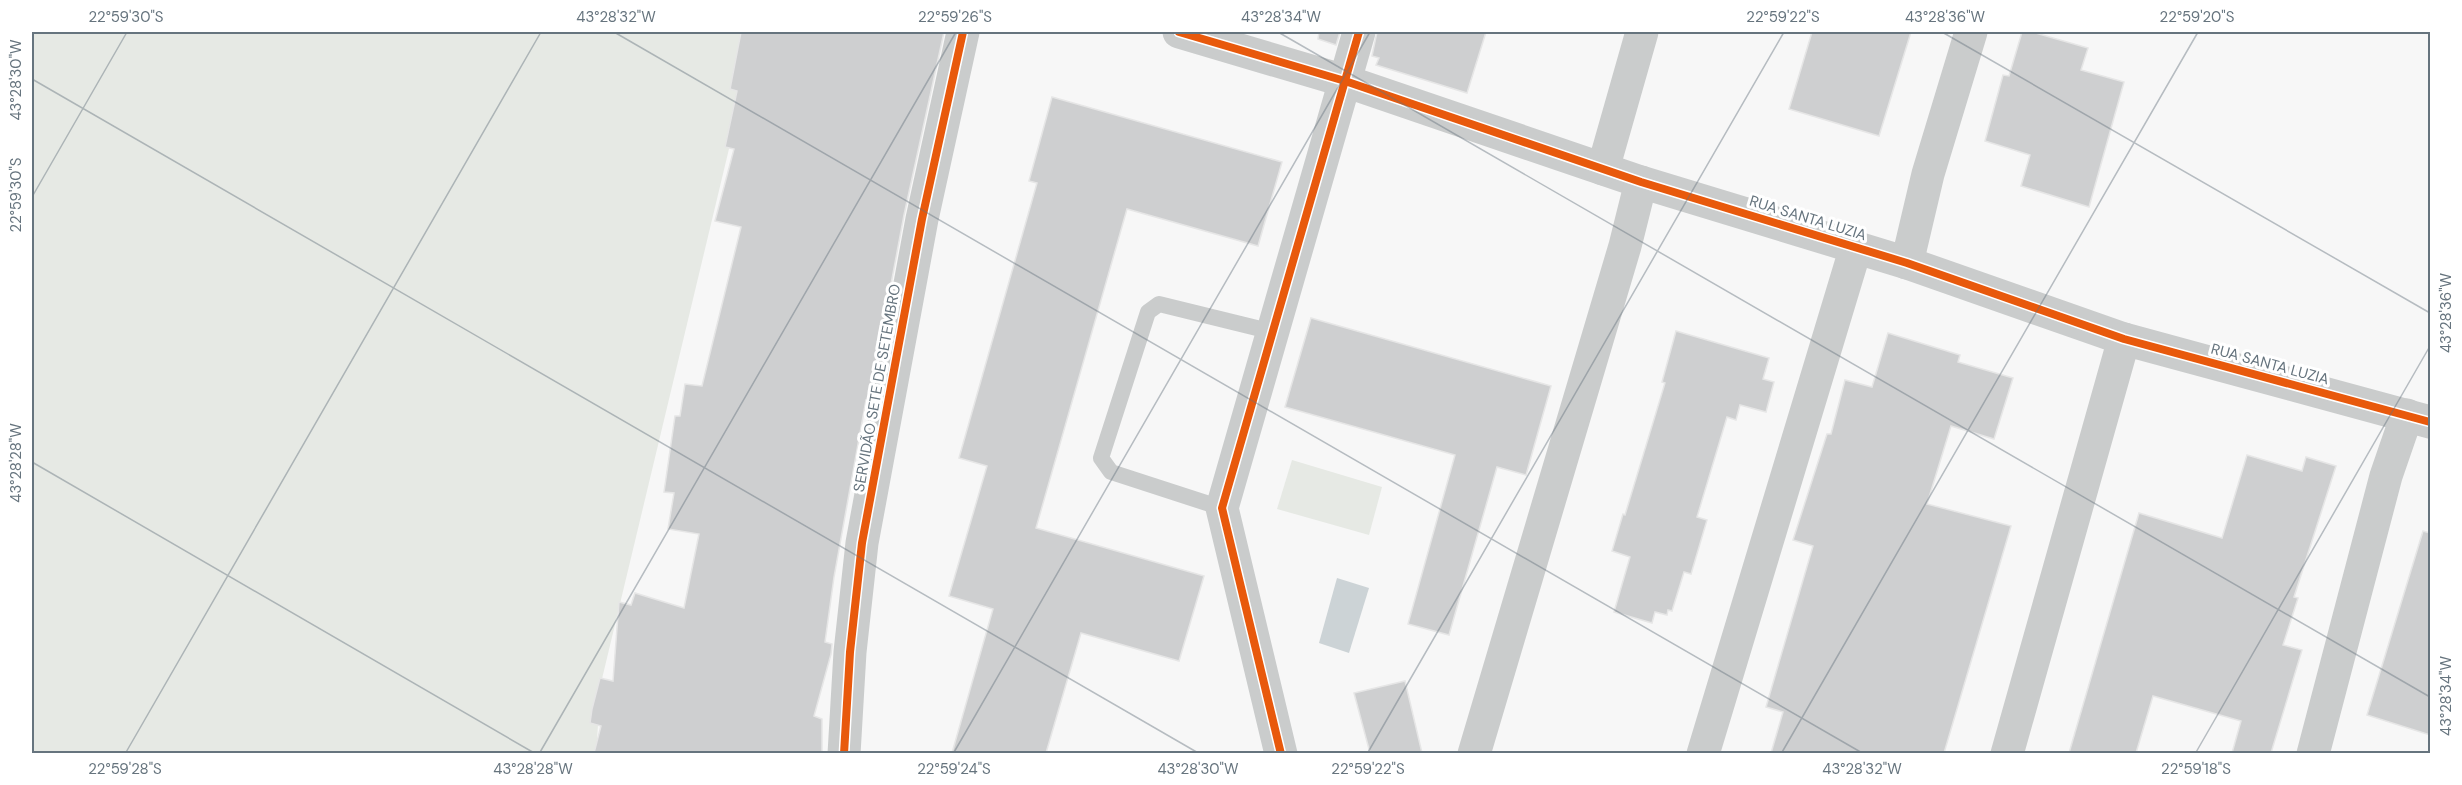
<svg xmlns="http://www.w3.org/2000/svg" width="2462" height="785" viewBox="0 0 2462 785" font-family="'DM Sans',sans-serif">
<rect width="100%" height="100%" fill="#f7f7f7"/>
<!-- green -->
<g fill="#e6e9e4">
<path d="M 32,32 L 757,32 L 601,683 L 596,753 L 32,753 Z"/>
<path d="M 1292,460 L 1382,487 L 1369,535 L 1277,509 Z"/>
</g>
<!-- water -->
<path fill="#ccd3d6" d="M 1337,578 L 1369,588 L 1349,653 L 1319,643 Z"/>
<!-- building -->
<g fill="#cecfd0" stroke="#e6e6e6" stroke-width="1.5">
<path d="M 741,32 L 944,32 L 904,215 L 869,401 L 866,400 L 834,577 L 825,642 L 832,644 L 831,654 L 814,716 L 822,719 L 822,753 L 594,753 L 601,726 L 590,723 L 592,709 L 600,678 L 613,681 L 619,602 L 631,605 L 635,593 L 684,608 L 699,534 L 668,529 L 674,493 L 664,492 L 675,416 L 680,416 L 685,384 L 702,386 L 741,227 L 715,221 L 734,149 L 725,147 L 737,91 L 730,89 Z"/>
<path d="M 1319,32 L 1340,32 L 1336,45 L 1318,39 Z"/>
<path d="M 1377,32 L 1486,32 L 1467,93 L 1376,65 L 1379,58 L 1372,56 Z"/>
<path d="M 1812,32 L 1911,32 L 1879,136 L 1789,109 Z"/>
<path d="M 2022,32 L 2032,32 L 2088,48 L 2081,70 L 2124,82 L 2089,207 L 2021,186 L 2030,155 L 1985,141 L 2003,75 L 2009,76 Z"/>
<path d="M 1052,97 L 1282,162 L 1258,246 L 1127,209 L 1036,528 L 1204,576 L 1179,661 L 1081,633 L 1046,753 L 952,753 L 993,609 L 949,596 L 987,466 L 959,458 L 1037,183 L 1029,181 Z"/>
<path d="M 1311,318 L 1551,386 L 1526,475 L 1497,467 L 1449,635 L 1408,624 L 1455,455 L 1285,407 Z"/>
<path d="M 1676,331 L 1769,358 L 1763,379 L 1774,382 L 1766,412 L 1740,405 L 1736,420 L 1727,417 L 1697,517 L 1707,520 L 1691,574 L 1684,572 L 1672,611 L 1668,610 L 1667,615 L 1655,612 L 1652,623 L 1614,612 L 1630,557 L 1612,551 L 1623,514 L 1625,515 L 1665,383 L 1662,382 Z"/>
<path d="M 1888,333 L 1960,355 L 1958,362 L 2013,378 L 1994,439 L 1951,426 L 1927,504 L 2011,526 L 1944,753 L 1771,753 L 1783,712 L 1766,707 L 1813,546 L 1793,540 L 1827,434 L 1831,434 L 1845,380 L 1872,387 Z"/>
<path d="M 2247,455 L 2302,471 L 2306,457 L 2336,466 L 2294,597 L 2298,598 L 2283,645 L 2302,650 L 2271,753 L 2232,753 L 2241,721 L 2153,696 L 2136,753 L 2069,753 L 2139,513 L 2222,538 Z"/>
<path d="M 2423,531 L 2430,533 L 2430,735 L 2367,715 Z"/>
<path d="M 1405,681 L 1422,753 L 1370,753 L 1354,693 Z"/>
</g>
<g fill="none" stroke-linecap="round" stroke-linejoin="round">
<!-- service -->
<path stroke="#cacccc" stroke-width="16" d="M 1222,508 L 1111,472 L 1101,458 L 1148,312 L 1159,304 L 1273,332"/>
<!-- minor -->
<g stroke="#cacccc" stroke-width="33">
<path d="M 1179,32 L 1345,81 L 1641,182 L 1907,263 L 2124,339 L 2430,422"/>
<path d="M 1603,169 L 1642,32"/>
<path d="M 1907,263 L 1928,174 L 1971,32"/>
<path d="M 844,754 L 850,652 L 862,543 L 922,219 L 963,32"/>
<path d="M 1281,754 L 1222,508 L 1359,32"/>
<path d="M 1474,754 L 1625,246 L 1641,182"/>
<path d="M 1703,754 L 1856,247"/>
<path d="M 2007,754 L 2124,339"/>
<path d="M 2313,754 L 2386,476 L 2407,415"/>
</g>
<!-- cycleway casing -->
<g stroke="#fff" stroke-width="11">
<g id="cycleway">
<path d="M 1179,32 L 1345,81 L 1641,182 L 1907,263 L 2124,339 L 2430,422"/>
<path d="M 844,754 L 850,652 L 862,543 L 922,219 L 963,32"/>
<path d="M 1281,754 L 1222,508 L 1359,32"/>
</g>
</g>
<!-- cycleway -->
<use href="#cycleway" stroke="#e8590c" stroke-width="8"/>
</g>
<!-- ticks -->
<path fill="none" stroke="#66747e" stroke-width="1.5" stroke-opacity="0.45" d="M 614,32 L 1864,754M 1278,32 L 2430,697M 1942,32 L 2430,313M 32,79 L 1200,754M 32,197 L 127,32M 32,462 L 536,754M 125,754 L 541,32M 539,754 L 956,32M 953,754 L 1370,32M 1367,754 L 1784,32M 1781,754 L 2198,32M 2195,754 L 2430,346"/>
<g text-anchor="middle" stroke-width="6" stroke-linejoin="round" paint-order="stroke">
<!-- street labels -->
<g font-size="15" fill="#66747e" stroke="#fff">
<text transform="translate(1808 218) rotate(17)" y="5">RUA SANTA LUZIA</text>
<text transform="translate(2270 364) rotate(15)" y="5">RUA SANTA LUZIA</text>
<text transform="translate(877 388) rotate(-80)" y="5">SERVIDÃO SETE DE SETEMBRO</text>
</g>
</g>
<!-- border -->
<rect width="2462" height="785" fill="none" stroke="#ffffff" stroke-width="66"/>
<rect x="33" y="33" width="2396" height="719" fill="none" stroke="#66747e" stroke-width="2"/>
<g font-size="15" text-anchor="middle" fill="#66747e">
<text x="126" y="22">22°59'30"S</text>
<text x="616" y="22">43°28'32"W</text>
<text x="955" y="22">22°59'26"S</text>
<text x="1281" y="22">43°28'34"W</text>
<text x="1783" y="22">22°59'22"S</text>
<text x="1945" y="22">43°28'36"W</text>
<text x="2197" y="22">22°59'20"S</text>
<text transform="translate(16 80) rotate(-90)" y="5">43°28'30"W</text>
<text transform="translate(16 195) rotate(-90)" y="5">22°59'30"S</text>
<text transform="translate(2446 313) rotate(-90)" y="5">43°28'36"W</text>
<text transform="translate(16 463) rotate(-90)" y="5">43°28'28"W</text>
<text transform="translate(2446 696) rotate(-90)" y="5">43°28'34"W</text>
<text x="125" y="774">22°59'28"S</text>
<text x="533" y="774">43°28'28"W</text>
<text x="954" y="774">22°59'24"S</text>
<text x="1198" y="774">43°28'30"W</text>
<text x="1368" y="774">22°59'22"S</text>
<text x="1862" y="774">43°28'32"W</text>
<text x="2196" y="774">22°59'18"S</text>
</g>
</svg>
